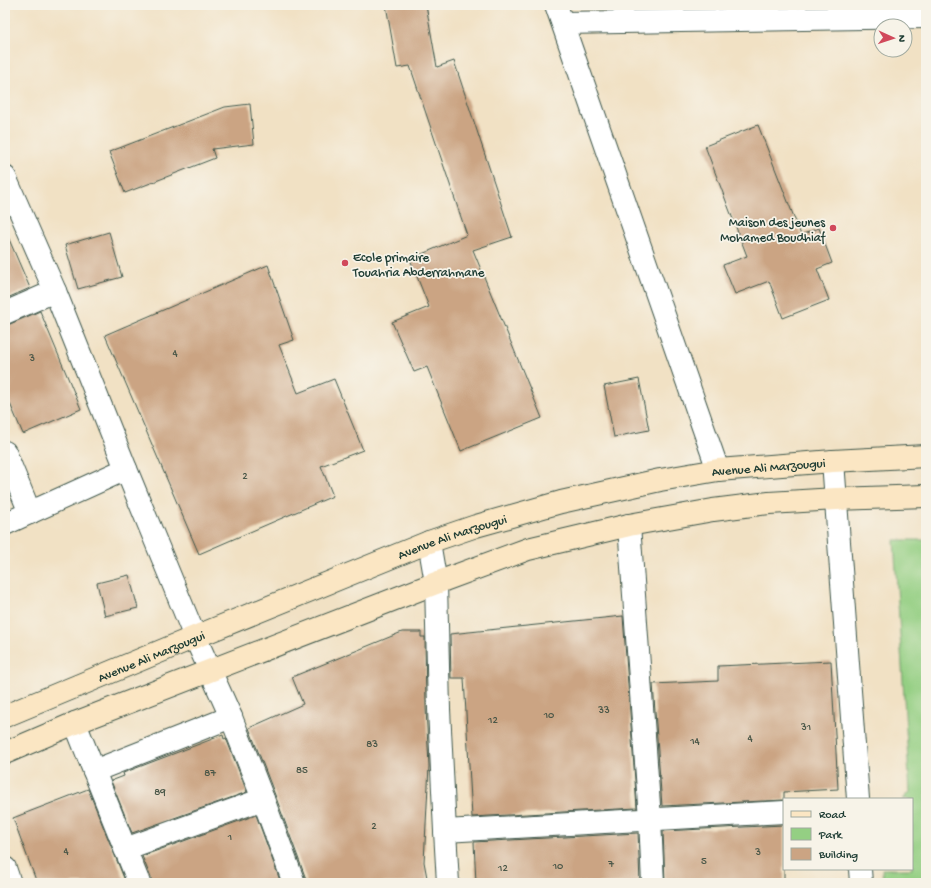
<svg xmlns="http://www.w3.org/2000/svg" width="931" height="888" viewBox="0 0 931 888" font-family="'Gochi Hand',sans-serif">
<rect width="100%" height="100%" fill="#f7f3e8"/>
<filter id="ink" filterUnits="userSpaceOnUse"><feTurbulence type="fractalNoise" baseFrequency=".025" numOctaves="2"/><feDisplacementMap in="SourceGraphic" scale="8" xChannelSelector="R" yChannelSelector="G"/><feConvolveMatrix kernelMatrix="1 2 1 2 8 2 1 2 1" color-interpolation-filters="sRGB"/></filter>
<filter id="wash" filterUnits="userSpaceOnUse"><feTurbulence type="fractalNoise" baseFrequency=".012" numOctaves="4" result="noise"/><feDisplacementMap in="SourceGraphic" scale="16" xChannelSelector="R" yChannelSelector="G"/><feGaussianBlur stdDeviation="0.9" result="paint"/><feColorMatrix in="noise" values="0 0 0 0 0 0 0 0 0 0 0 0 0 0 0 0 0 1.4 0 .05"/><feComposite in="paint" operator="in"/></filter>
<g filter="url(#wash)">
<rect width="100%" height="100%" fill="#f1e1c4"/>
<!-- green -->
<path fill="#94cf83" stroke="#5a865c" d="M 894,540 L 926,540 L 926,883 L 883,883 L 882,869 L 912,869 L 912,799 L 903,799 L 910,792 Z"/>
<g id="blocks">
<!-- building -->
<g fill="#cba483">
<path d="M 386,5 L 426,5 L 437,67 L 454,61 L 512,237 L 473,250 L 542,418 L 461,451 L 427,367 L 414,372 L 392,322 L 429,307 L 410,259 L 467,235 L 410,66 L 397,68 Z"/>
<path d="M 250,104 L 254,144 L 212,149 L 215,158 L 125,193 L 109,152 L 225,107 Z"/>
<path d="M 758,125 L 801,235 L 819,228 L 832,263 L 817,269 L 829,300 L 783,318 L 769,281 L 735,294 L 723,265 L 747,256 L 705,146 Z"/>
<path d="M 5,230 L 30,288 L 5,299 Z"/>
<path d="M 109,232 L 122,277 L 78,289 L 65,245 Z"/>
<path d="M 268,265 L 294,340 L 279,345 L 298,393 L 334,379 L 363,450 L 321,466 L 333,496 L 199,554 L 105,335 Z"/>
<path d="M 40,311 L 81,409 L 23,434 L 5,392 L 5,325 L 10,324 Z"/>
<path d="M 639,379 L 649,430 L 614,437 L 604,386 Z"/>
<path d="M 129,575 L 138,608 L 105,616 L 97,583 Z"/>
<path d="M 623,616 L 637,808 L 472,817 L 464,678 L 451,678 L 450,634 Z"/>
<path d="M 402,632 L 421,632 L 421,637 L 425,637 L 426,709 L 429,766 L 424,862 L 428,883 L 306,883 L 306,879 L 275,795 L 249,728 L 303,704 L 292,677 Z"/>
<path d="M 831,661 L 838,789 L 784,792 L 784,800 L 662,806 L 653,684 L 718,681 L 718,666 Z"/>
<path d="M 223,735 L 224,739 L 226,738 L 247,792 L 132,833 L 111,781 L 124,776 L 123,773 Z"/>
<path d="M 88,789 L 126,883 L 37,883 L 13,818 Z"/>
<path d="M 256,815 L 281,883 L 151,883 L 151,878 L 142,856 Z"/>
<path d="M 784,825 L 784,883 L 665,883 L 663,831 Z"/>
<path d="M 638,833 L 640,883 L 476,883 L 474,842 Z"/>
</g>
</g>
</g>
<g filter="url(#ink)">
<use href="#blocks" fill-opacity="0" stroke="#3e564a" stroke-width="1"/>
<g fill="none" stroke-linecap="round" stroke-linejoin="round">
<!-- street casing -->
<g stroke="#3e564a" stroke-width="24">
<g id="street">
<path d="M 556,5 L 718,470"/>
<path d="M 563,23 L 926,17"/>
<path d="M 5,177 L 55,291 L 126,469 L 195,637 L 231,717 L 263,799 L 294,883"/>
<path d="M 5,313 L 55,291"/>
<path d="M 5,452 L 30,513"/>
<path d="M 833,461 L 858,799"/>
<path d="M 5,524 L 126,469"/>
<path d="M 629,525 L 650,819 L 653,883"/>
<path d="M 429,542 L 436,583 L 439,709 L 445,831 L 448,883"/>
<path d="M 75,723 L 94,771"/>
<path d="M 445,831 L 784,812"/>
<path d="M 125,849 L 263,799"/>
<path d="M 5,868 L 10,883"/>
<path d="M 860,869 L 861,883"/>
<path d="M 139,883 L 94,771 L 231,717"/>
</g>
</g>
<!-- secondary casing -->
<g stroke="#3e564a" stroke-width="24">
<g id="secondary">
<path id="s1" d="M 5,716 L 195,637 L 429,542 L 476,526 L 561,502 L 660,480 L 718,470 L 833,461 L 926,456"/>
<path d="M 5,753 L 75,723 L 436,583 L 528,549 L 629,525 L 713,510 L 769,503 L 836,499 L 926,496"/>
</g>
</g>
<!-- street -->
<use href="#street" stroke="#fff" stroke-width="22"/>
<!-- secondary -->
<use href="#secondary" stroke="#fbe6c3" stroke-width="22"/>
</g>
</g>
<!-- markers -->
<g fill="#d1495b" stroke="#f7f3e8" stroke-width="1.5">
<circle cx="833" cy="228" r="4"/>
<circle cx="345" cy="263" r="4"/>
</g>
<g text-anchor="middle" stroke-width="3.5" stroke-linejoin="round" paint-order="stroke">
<!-- number labels -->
<g font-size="11" fill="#4a5748">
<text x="175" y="356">4</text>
<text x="32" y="361">3</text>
<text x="245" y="479">2</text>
<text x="604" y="713">33</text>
<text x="549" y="718">10</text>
<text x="493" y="723">12</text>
<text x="806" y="730">31</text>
<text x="750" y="741">4</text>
<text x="695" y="744">14</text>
<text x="372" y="747">83</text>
<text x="302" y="773">85</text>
<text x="210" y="776">87</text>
<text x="160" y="795">89</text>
<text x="374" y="829">2</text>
<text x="230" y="840">1</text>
<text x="66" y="854">4</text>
<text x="758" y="855">3</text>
<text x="704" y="864">5</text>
<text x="611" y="867">7</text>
<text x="558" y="869">10</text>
<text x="503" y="871">12</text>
</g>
<!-- poi labels -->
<g font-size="13" fill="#1f3d34" stroke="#f7f3e8" text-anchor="end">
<text x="825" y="226">Maison des jeunes<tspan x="825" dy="15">Mohamed Boudhiaf</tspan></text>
<text x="353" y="261" text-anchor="start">Ecole primaire<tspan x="353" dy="15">Touahria Abderrahmane</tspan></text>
</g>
<!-- street labels -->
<g font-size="13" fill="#1f3d34" stroke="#f7f3e8">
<text dy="5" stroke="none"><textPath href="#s1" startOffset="807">Avenue Ali Marzougui</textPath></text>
<text dy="5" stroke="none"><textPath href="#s1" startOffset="482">Avenue Ali Marzougui</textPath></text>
<text dy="5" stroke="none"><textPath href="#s1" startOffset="158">Avenue Ali Marzougui</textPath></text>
</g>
</g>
<!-- margin -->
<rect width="931" height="888" fill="none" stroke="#f7f3e8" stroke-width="20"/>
<!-- legend -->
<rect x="783" y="798" width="130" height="72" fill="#f7f3e8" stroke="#a1aaa0"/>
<rect x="791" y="811" width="20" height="6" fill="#fbe6c3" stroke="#a1aaa0"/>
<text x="819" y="818" font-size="12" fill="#1f3d34">Road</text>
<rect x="791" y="828" width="20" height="12" fill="#94cf83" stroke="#a1aaa0"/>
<text x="819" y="838" font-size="12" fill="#1f3d34">Park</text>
<rect x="791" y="848" width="20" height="12" fill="#cba483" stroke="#a1aaa0"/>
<text x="819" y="858" font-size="12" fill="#1f3d34">Building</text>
<!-- north arrow -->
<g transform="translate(893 38) rotate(93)"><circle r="19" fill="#f7f3e8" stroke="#a1aaa0"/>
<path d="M0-3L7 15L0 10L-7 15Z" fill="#d1495b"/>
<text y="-6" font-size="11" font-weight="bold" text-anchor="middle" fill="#1f3d34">N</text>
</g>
</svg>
